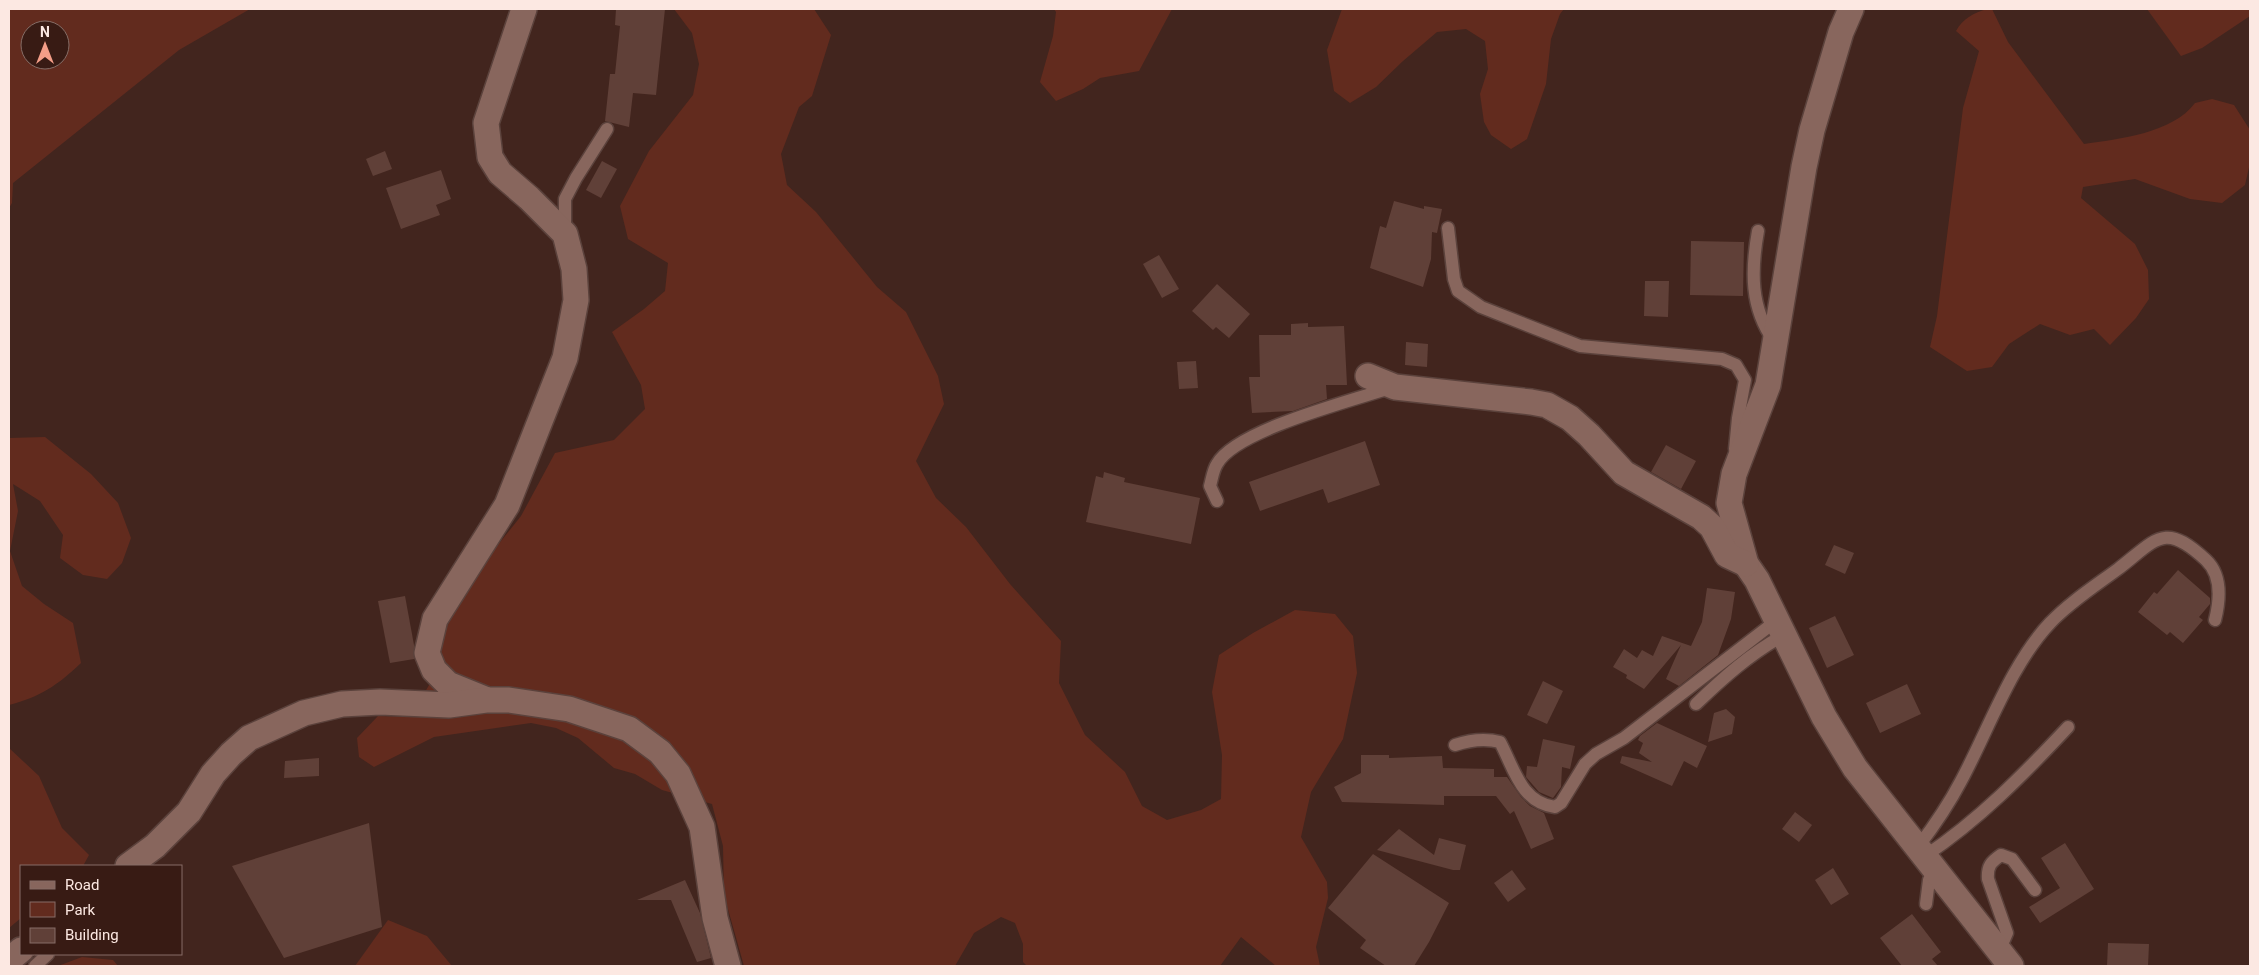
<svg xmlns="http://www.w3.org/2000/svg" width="2259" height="975" viewBox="0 0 2259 975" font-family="Roboto,sans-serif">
<rect width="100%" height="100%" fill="#42251e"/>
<!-- green -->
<g fill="#622b1e" fill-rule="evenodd">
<path d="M 9,9 L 250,9 L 179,50 L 13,183 L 12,203 L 9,208 ZM 30,30 L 60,30 L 60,60 L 30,60 Z"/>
<path d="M 674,9 L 814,9 L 831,35 L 812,96 L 799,107 L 781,154 L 787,185 L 816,212 L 877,287 L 906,312 L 938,376 L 944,404 L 916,461 L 936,498 L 966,527 L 1010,584 L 1061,641 L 1059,683 L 1085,735 L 1125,772 L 1142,806 L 1167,820 L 1201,810 L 1221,799 L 1222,755 L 1212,692 L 1219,655 L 1253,633 L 1295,610 L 1335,614 L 1353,636 L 1357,673 L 1343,739 L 1311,792 L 1301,837 L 1327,882 L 1328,898 L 1316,947 L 1320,966 L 1276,966 L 1241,937 L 1220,966 L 1027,966 L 1023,962 L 1023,944 L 1015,923 L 1001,917 L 974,933 L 955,966 L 744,966 L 724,895 L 723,846 L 712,804 L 662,790 L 635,774 L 614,768 L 578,738 L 556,728 L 531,723 L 434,737 L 374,767 L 359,757 L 357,738 L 378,716 L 410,717 L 441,665 L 439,642 L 456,609 L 480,567 L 521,516 L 555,453 L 614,440 L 645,409 L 641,385 L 612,332 L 644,309 L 665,291 L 668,263 L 628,239 L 620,206 L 649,151 L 693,95 L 699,64 L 692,33 Z"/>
<path d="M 1054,9 L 1172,9 L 1139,71 L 1100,78 L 1083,89 L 1056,101 L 1040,82 L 1053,36 L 1056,12 Z"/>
<path d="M 1342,9 L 1564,9 L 1560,14 L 1551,39 L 1546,84 L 1527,139 L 1511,149 L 1491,135 L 1484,122 L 1480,94 L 1488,69 L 1485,41 L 1466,29 L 1437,32 L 1403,61 L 1376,87 L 1350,103 L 1334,91 L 1327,50 Z"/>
<path d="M 1987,9 L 1992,9 L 2008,42 L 2084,144 C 2119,139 2173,133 2195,103 L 2212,99 L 2234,105 L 2250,130 L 2250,163 L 2245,185 L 2222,203 L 2190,199 L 2135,179 L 2083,187 L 2081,198 L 2135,244 L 2148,270 L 2149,299 L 2136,318 L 2110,345 L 2094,329 L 2070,335 L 2040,324 L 2009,344 L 1992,367 L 1967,371 L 1930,347 L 1937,316 L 1963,108 L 1979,51 L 1956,31 C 1963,18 1974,13 1987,9 Z"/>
<path d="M 2147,9 L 2250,9 L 2250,16 L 2202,48 L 2181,56 Z"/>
<path d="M 45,437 L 91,474 L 118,503 L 131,538 L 122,563 L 107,579 L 83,575 L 60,558 L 63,535 L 40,501 L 13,484 L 18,511 L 10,551 L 22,586 L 44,604 L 73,623 L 81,663 C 58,685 40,697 9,705 L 9,438 Z"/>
<path d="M 9,748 L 39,776 L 62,828 L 89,855 L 83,866 L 21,866 L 21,918 L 9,928 Z"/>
<path d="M 388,920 L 427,936 L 452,966 L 355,966 Z"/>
<path d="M 82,957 L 113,960 L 118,966 L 58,966 Z"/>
</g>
<!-- building -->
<g fill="#604038">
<path d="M 616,9 L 665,9 L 656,95 L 633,93 L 629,127 L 605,121 L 610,74 L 615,74 L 620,26 L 615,25 Z"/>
<path d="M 385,151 L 392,169 L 373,176 L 366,159 Z"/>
<path d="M 602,161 L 617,169 L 601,198 L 586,190 Z"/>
<path d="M 441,170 L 451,199 L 436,205 L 440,215 L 401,229 L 386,188 Z"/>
<path d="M 1394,201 L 1424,209 L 1424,206 L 1442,209 L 1437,233 L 1432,232 L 1431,259 L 1423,287 L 1370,268 L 1380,226 L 1386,228 Z"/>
<path d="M 1691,241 L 1744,242 L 1743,296 L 1690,295 Z"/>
<path d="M 1159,255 L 1179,289 L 1162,298 L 1143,264 Z"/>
<path d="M 1645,281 L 1669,281 L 1668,317 L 1644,316 Z"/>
<path d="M 1217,284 L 1250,314 L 1229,338 L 1216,327 L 1213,330 L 1192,311 Z"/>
<path d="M 1308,323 L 1308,327 L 1344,326 L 1347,385 L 1326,385 L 1327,399 L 1293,411 L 1252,413 L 1249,377 L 1260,377 L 1259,335 L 1291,335 L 1291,324 Z"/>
<path d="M 1406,342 L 1428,344 L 1427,367 L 1405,365 Z"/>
<path d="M 1196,361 L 1198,388 L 1179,389 L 1177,362 Z"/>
<path d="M 1365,441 L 1380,485 L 1328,503 L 1323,489 L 1260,511 L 1249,482 Z"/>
<path d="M 1666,445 L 1696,461 L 1681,489 L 1651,472 Z"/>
<path d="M 1104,472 L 1125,478 L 1124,482 L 1200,498 L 1191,544 L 1086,522 L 1096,476 L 1103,478 Z"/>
<path d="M 1834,545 L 1854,553 L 1845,574 L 1825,565 Z"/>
<path d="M 2178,570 L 2210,598 L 2210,604 L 2199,617 L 2203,620 L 2183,643 L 2170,632 L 2167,635 L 2138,612 L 2154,592 L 2157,594 Z"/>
<path d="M 1707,588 L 1735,592 L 1731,619 L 1718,655 L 1679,686 L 1666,679 L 1681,645 L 1644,689 L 1626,678 L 1627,675 L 1613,667 L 1624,649 L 1637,658 L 1642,650 L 1653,656 L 1662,636 L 1691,646 L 1702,622 Z"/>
<path d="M 405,596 L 414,645 L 414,659 L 390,663 L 378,601 Z"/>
<path d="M 1835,616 L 1854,655 L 1827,668 L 1809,628 Z"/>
<path d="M 1543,681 L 1563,691 L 1547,724 L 1527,715 Z"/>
<path d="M 1907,684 L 1921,714 L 1880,733 L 1866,703 Z"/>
<path d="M 1726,709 L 1735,717 L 1732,734 L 1708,742 L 1714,713 Z"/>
<path d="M 1657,723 L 1707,746 L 1697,768 L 1684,761 L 1672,786 L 1620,763 L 1622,756 L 1652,762 L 1639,753 L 1643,743 L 1638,740 L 1640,736 Z"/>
<path d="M 1543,739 L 1575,746 L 1570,769 L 1562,767 L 1561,787 L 1553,798 L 1539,792 L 1526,777 L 1527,766 L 1537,767 Z"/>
<path d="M 1361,755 L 1389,755 L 1389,758 L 1442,756 L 1443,768 L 1494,769 L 1494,777 L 1507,777 L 1521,797 L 1530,806 L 1544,813 L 1554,839 L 1531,849 L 1514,811 L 1510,814 L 1496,796 L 1444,796 L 1444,805 L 1342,802 L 1334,787 L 1361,773 Z"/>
<path d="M 319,758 L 319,776 L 284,778 L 285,761 Z"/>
<path d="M 1795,812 L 1812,825 L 1799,842 L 1782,829 Z"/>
<path d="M 369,823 L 382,927 L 284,958 L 232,866 Z"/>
<path d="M 1399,829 L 1434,855 L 1439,838 L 1466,845 L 1460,870 L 1453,870 L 1377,850 Z"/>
<path d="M 2065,843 L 2094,889 L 2040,923 L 2029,907 L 2060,888 L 2041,858 Z"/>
<path d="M 1373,854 L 1449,903 L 1429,942 L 1414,966 L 1386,966 L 1360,948 L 1366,940 L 1328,908 Z"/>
<path d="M 1833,868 L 1849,894 L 1831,905 L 1815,880 Z"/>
<path d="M 1512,870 L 1526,889 L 1508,902 L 1494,883 Z"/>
<path d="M 685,880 L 700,913 L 711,958 L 697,962 L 671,900 L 637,900 Z"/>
<path d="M 1912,914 L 1941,952 L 1932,959 L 1938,966 L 1902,966 L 1880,938 Z"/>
<path d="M 2108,943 L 2149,944 L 2148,966 L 2107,966 Z"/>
</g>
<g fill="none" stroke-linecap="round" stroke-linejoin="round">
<!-- lane casing -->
<g stroke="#5b423c" stroke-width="15">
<g id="lane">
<path d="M 1448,228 L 1454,279 L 1458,291 L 1481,307 L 1580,346 L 1722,359 L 1736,365 L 1745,380 L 1738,418 L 1735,449"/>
<path d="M 1758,231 C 1751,270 1750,308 1774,341"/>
<path d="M 565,233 L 565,199 L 576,178 L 607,129"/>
<path d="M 1217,501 L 1210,486 C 1212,479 1213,470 1217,464 C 1235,430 1354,400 1393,387"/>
<path d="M 1696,704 C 1723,678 1751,653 1784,635"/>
<path d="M 1455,745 C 1470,740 1484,738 1500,742 C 1514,768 1521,803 1555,807 L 1561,803 L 1585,764 L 1596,754 L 1624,738 L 1776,621"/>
<path d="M 1918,847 C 1934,826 1949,804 1961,781 C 1988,731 2011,664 2050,623 C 2070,602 2095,586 2118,569 C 2157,539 2164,521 2206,560 C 2222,575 2220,600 2215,620"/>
<path d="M 1925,856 C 1979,820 2024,774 2068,727"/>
<path d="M 1926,904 L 1929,880 L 1936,869"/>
<path d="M 1996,946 L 2004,940 L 2007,933 L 1988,879 C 1987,866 1991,862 2001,855 L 2012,859 L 2035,890"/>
<path d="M 35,966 L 48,954"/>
</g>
</g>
<!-- street casing -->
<g stroke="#5b423c" stroke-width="28">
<g id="street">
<path d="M 1851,9 L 1841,32 L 1812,130 L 1804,167 L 1768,385 L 1734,474 L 1729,503 L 1746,564 L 1757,580 L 1824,717 L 1855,768 L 2011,966"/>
<path d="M 1368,376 L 1395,387 L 1531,402 L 1547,405 L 1570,418 L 1589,435 L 1624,473 L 1701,517 L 1712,527 L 1727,555 L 1746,564"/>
<path d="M 485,699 L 448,684 L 434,670 L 427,653 L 435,619 L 507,505 L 565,358 L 576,300 L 574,269 L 565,234 L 529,198 L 500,173 L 490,157 L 486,123 L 524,9"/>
<path d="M 128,866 L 155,846 L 189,812 L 213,774 L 231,754 L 249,738 L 304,713 L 342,704 L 380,702 L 449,705 L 486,700 L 509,700 L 569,709 L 629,729 L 660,752 L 678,774 L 702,827 L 715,918 L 728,966"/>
<path d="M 9,960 L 21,950"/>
</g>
</g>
<!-- lane -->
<use href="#lane" stroke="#88665d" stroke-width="12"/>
<!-- street -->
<use href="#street" stroke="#88665d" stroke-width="25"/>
</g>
<!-- border -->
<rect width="2259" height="975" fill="none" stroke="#fce8e2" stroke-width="20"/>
<!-- legend -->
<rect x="20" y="865" width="162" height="90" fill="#381b14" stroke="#866d66"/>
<rect x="30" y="881" width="25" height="8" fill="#88665d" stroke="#866d66"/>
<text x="65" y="890" font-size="15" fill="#fce8e2">Road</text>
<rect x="30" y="902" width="25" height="15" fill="#622b1e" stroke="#866d66"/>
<text x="65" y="915" font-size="15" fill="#fce8e2">Park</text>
<rect x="30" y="928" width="25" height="15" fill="#604038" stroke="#866d66"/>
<text x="65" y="940" font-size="15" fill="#fce8e2">Building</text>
<!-- north arrow -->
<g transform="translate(45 45)"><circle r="24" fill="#381b14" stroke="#866d66"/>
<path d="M0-4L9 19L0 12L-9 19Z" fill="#f49e88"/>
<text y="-8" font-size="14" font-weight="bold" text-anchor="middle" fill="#fce8e2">N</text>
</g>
</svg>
